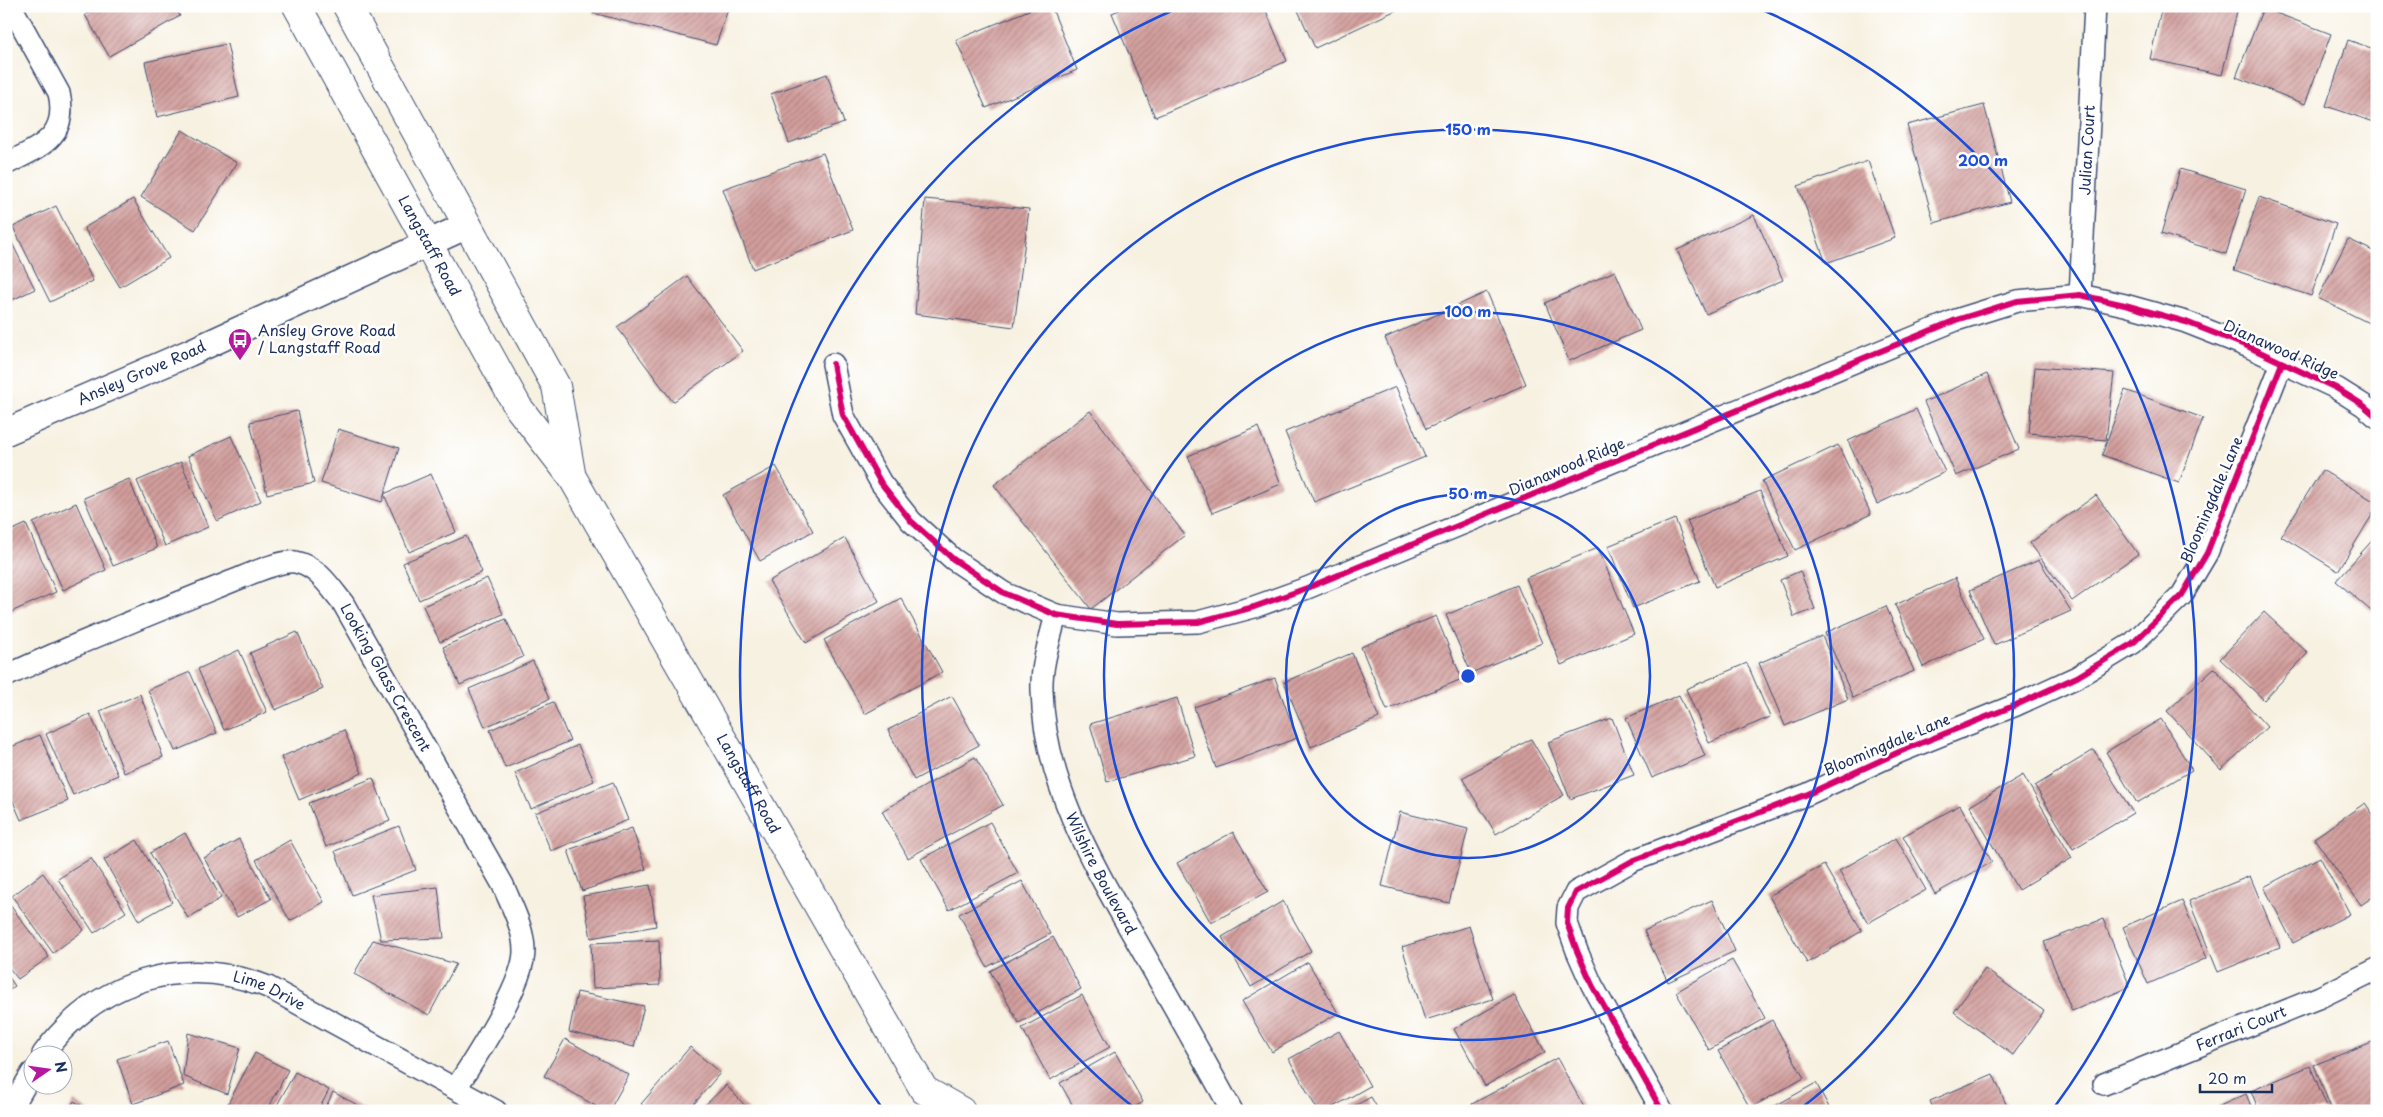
<svg xmlns="http://www.w3.org/2000/svg" width="2383" height="1117" viewBox="0 0 2383 1117" font-family="'Playpen Sans',sans-serif">
<defs>
<pattern id="building-hatch" width="6" height="6" patternUnits="userSpaceOnUse" patternTransform="scale(1.25)"><rect width="6" height="6" fill="#d29e9c"/><path d="M-1 1l2-2M0 6l6-6M5 7l2-2" fill="none" stroke="#aa8182"/></pattern>
</defs>
<rect width="100%" height="100%" fill="#fff"/>
<filter id="ink" filterUnits="userSpaceOnUse"><feTurbulence type="fractalNoise" baseFrequency=".02" numOctaves="2"/><feDisplacementMap in="SourceGraphic" scale="10" xChannelSelector="R" yChannelSelector="G"/><feConvolveMatrix kernelMatrix="1 2 1 2 8 2 1 2 1" color-interpolation-filters="sRGB"/></filter>
<filter id="wash" filterUnits="userSpaceOnUse"><feTurbulence type="fractalNoise" baseFrequency=".0096" numOctaves="4" result="noise"/><feDisplacementMap in="SourceGraphic" scale="20" xChannelSelector="R" yChannelSelector="G"/><feGaussianBlur stdDeviation="1.12" result="paint"/><feColorMatrix in="noise" values="0 0 0 0 0 0 0 0 0 0 0 0 0 0 0 0 0 1.4 0 .05"/><feComposite in="paint" operator="in"/></filter>
<g filter="url(#wash)">
<rect width="100%" height="100%" fill="#f7f1e1"/>
<g id="blocks">
<!-- building -->
<g fill="url(#building-hatch)">
<path d="M 100,6 L 174,6 L 180,16 L 109,56 L 85,15 Z"/>
<path d="M 595,6 L 729,6 L 716,45 L 593,13 Z"/>
<path d="M 1039,6 L 1051,6 L 1077,70 L 986,108 L 956,40 Z"/>
<path d="M 1129,6 L 1264,6 L 1287,61 L 1155,117 L 1112,13 Z"/>
<path d="M 1296,6 L 1405,6 L 1315,48 Z"/>
<path d="M 2162,6 L 2238,7 L 2222,75 L 2150,59 Z"/>
<path d="M 2263,8 L 2331,34 L 2305,104 L 2236,77 Z"/>
<path d="M 2348,40 L 2377,50 L 2377,123 L 2326,106 Z"/>
<path d="M 227,44 L 239,97 L 157,117 L 145,62 Z"/>
<path d="M 827,74 L 844,123 L 789,143 L 771,94 Z"/>
<path d="M 6,97 L 11,105 L 6,108 Z"/>
<path d="M 1984,105 L 2010,202 L 1934,223 L 1907,125 Z"/>
<path d="M 182,130 L 237,163 L 195,230 L 141,197 Z"/>
<path d="M 823,153 L 853,230 L 753,269 L 723,189 Z"/>
<path d="M 1868,161 L 1895,238 L 1826,263 L 1798,186 Z"/>
<path d="M 2180,169 L 2246,189 L 2226,254 L 2161,234 Z"/>
<path d="M 2259,197 L 2336,224 L 2311,296 L 2234,270 Z"/>
<path d="M 133,199 L 169,258 L 120,287 L 84,228 Z"/>
<path d="M 925,199 L 1029,209 L 1014,327 L 915,314 Z"/>
<path d="M 56,206 L 93,281 L 50,302 L 13,227 Z"/>
<path d="M 1754,215 L 1783,280 L 1706,314 L 1677,250 Z"/>
<path d="M 6,231 L 35,289 L 6,303 Z"/>
<path d="M 2348,239 L 2377,253 L 2377,327 L 2318,298 Z"/>
<path d="M 1615,271 L 1641,330 L 1569,361 L 1545,303 Z"/>
<path d="M 687,276 L 743,351 L 673,402 L 617,327 Z"/>
<path d="M 1487,292 L 1526,384 L 1426,429 L 1385,338 Z"/>
<path d="M 2035,367 L 2114,373 L 2106,440 L 2029,433 Z"/>
<path d="M 1987,374 L 2019,449 L 1956,476 L 1924,402 Z"/>
<path d="M 1396,387 L 1425,457 L 1314,502 L 1285,432 Z"/>
<path d="M 2125,390 L 2203,418 L 2179,483 L 2102,455 Z"/>
<path d="M 1916,409 L 1945,472 L 1877,504 L 1848,441 Z"/>
<path d="M 297,411 L 314,483 L 267,494 L 250,422 Z"/>
<path d="M 1090,411 L 1185,535 L 1091,609 L 994,485 Z"/>
<path d="M 1258,427 L 1281,484 L 1212,513 L 1188,456 Z"/>
<path d="M 338,429 L 399,448 L 382,502 L 321,483 Z"/>
<path d="M 231,436 L 261,501 L 217,521 L 188,456 Z"/>
<path d="M 1838,445 L 1871,514 L 1795,550 L 1762,481 Z"/>
<path d="M 181,462 L 208,527 L 165,546 L 137,481 Z"/>
<path d="M 776,466 L 813,531 L 760,561 L 723,495 Z"/>
<path d="M 2322,470 L 2377,503 L 2377,507 L 2338,571 L 2281,536 Z"/>
<path d="M 431,474 L 456,532 L 409,552 L 384,494 Z"/>
<path d="M 129,479 L 157,548 L 113,566 L 84,498 Z"/>
<path d="M 1760,491 L 1788,556 L 1715,587 L 1687,521 Z"/>
<path d="M 2096,495 L 2138,554 L 2072,601 L 2030,543 Z"/>
<path d="M 76,503 L 106,570 L 63,590 L 33,523 Z"/>
<path d="M 1675,519 L 1700,581 L 1633,608 L 1608,546 Z"/>
<path d="M 26,524 L 56,592 L 11,612 L 6,601 L 6,533 Z"/>
<path d="M 2377,535 L 2377,616 L 2336,581 Z"/>
<path d="M 466,536 L 482,572 L 419,600 L 403,563 Z"/>
<path d="M 845,538 L 879,601 L 806,643 L 769,581 Z"/>
<path d="M 1598,548 L 1634,634 L 1561,665 L 1526,578 Z"/>
<path d="M 2039,560 L 2071,611 L 1994,645 L 1970,590 Z"/>
<path d="M 1800,571 L 1815,609 L 1794,617 L 1780,580 Z"/>
<path d="M 487,578 L 503,614 L 440,642 L 423,606 Z"/>
<path d="M 1955,578 L 1984,639 L 1923,667 L 1895,605 Z"/>
<path d="M 1517,585 L 1542,643 L 1471,673 L 1446,615 Z"/>
<path d="M 901,598 L 942,672 L 865,714 L 824,640 Z"/>
<path d="M 1886,606 L 1914,671 L 1853,698 L 1825,633 Z"/>
<path d="M 2264,612 L 2308,653 L 2264,700 L 2220,659 Z"/>
<path d="M 1436,616 L 1462,679 L 1387,710 L 1361,647 Z"/>
<path d="M 506,619 L 523,657 L 460,685 L 443,647 Z"/>
<path d="M 297,632 L 323,689 L 275,710 L 250,653 Z"/>
<path d="M 1822,636 L 1848,699 L 1785,726 L 1759,663 Z"/>
<path d="M 239,650 L 267,712 L 224,730 L 198,669 Z"/>
<path d="M 1352,653 L 1379,718 L 1311,747 L 1284,682 Z"/>
<path d="M 533,661 L 549,699 L 485,727 L 469,689 Z"/>
<path d="M 1747,663 L 1770,717 L 1709,743 L 1686,689 Z"/>
<path d="M 2214,668 L 2267,727 L 2221,770 L 2167,711 Z"/>
<path d="M 190,672 L 217,733 L 175,751 L 148,690 Z"/>
<path d="M 1275,678 L 1297,738 L 1216,768 L 1194,707 Z"/>
<path d="M 140,694 L 163,757 L 124,773 L 100,711 Z"/>
<path d="M 1679,695 L 1705,756 L 1652,778 L 1626,718 Z"/>
<path d="M 952,696 L 979,745 L 914,780 L 888,730 Z"/>
<path d="M 1177,698 L 1195,756 L 1107,782 L 1090,724 Z"/>
<path d="M 553,702 L 570,741 L 505,768 L 490,730 Z"/>
<path d="M 90,714 L 118,775 L 73,795 L 46,734 Z"/>
<path d="M 1612,718 L 1634,775 L 1570,799 L 1548,742 Z"/>
<path d="M 2161,719 L 2192,770 L 2137,803 L 2106,752 Z"/>
<path d="M 344,730 L 362,773 L 299,800 L 281,757 Z"/>
<path d="M 40,735 L 68,801 L 21,820 L 6,785 L 6,749 Z"/>
<path d="M 1531,739 L 1564,795 L 1496,834 L 1462,778 Z"/>
<path d="M 578,745 L 594,781 L 531,809 L 515,773 Z"/>
<path d="M 2094,750 L 2133,813 L 2073,849 L 2035,786 Z"/>
<path d="M 975,757 L 1003,805 L 908,858 L 882,811 Z"/>
<path d="M 2023,775 L 2072,858 L 2018,890 L 1970,806 Z"/>
<path d="M 373,778 L 390,821 L 326,847 L 309,803 Z"/>
<path d="M 613,782 L 628,820 L 551,851 L 535,813 Z"/>
<path d="M 2365,803 L 2377,820 L 2377,894 L 2361,905 L 2314,838 Z"/>
<path d="M 1960,805 L 1992,862 L 1935,894 L 1903,836 Z"/>
<path d="M 6,810 L 12,824 L 6,826 Z"/>
<path d="M 1400,812 L 1468,829 L 1449,903 L 1382,886 Z"/>
<path d="M 990,822 L 1018,873 L 949,910 L 921,859 Z"/>
<path d="M 399,826 L 416,870 L 352,895 L 335,851 Z"/>
<path d="M 632,828 L 646,869 L 582,891 L 568,850 Z"/>
<path d="M 1233,832 L 1268,892 L 1211,923 L 1177,863 Z"/>
<path d="M 185,833 L 221,898 L 188,918 L 150,853 Z"/>
<path d="M 1896,838 L 1926,890 L 1868,923 L 1839,871 Z"/>
<path d="M 239,839 L 271,899 L 237,917 L 204,858 Z"/>
<path d="M 137,840 L 172,902 L 139,921 L 104,860 Z"/>
<path d="M 290,840 L 324,902 L 290,921 L 256,860 Z"/>
<path d="M 2320,857 L 2350,914 L 2293,943 L 2264,887 Z"/>
<path d="M 91,858 L 126,912 L 94,933 L 58,879 Z"/>
<path d="M 1824,865 L 1862,931 L 1807,963 L 1769,896 Z"/>
<path d="M 43,873 L 84,930 L 53,953 L 12,896 Z"/>
<path d="M 2250,876 L 2280,947 L 2218,972 L 2189,901 Z"/>
<path d="M 1022,881 L 1050,934 L 987,967 L 959,914 Z"/>
<path d="M 650,885 L 656,926 L 591,938 L 583,896 Z"/>
<path d="M 438,887 L 444,938 L 381,940 L 371,895 Z"/>
<path d="M 1712,900 L 1735,951 L 1668,982 L 1644,931 Z"/>
<path d="M 1283,901 L 1311,951 L 1251,987 L 1222,937 Z"/>
<path d="M 2182,901 L 2207,958 L 2148,984 L 2123,927 Z"/>
<path d="M 10,905 L 49,957 L 18,979 L 6,964 L 6,908 Z"/>
<path d="M 2103,919 L 2130,987 L 2072,1011 L 2044,942 Z"/>
<path d="M 1469,926 L 1493,999 L 1425,1020 L 1402,947 Z"/>
<path d="M 1053,937 L 1081,989 L 1019,1023 L 990,971 Z"/>
<path d="M 373,940 L 456,964 L 429,1015 L 354,974 Z"/>
<path d="M 659,940 L 660,985 L 593,988 L 591,943 Z"/>
<path d="M 1732,960 L 1765,1018 L 1709,1050 L 1676,992 Z"/>
<path d="M 1308,962 L 1338,1013 L 1272,1052 L 1242,1001 Z"/>
<path d="M 1985,969 L 2044,1011 L 2013,1055 L 1954,1012 Z"/>
<path d="M 6,973 L 15,986 L 6,993 Z"/>
<path d="M 577,992 L 644,1006 L 634,1047 L 569,1032 Z"/>
<path d="M 1082,995 L 1110,1047 L 1050,1080 L 1022,1028 Z"/>
<path d="M 1514,995 L 1545,1052 L 1485,1086 L 1454,1029 Z"/>
<path d="M 1772,1020 L 1804,1078 L 1750,1108 L 1718,1051 Z"/>
<path d="M 1339,1031 L 1370,1086 L 1326,1111 L 1318,1111 L 1289,1059 Z"/>
<path d="M 188,1033 L 240,1048 L 227,1094 L 183,1076 Z"/>
<path d="M 565,1039 L 629,1075 L 609,1111 L 604,1111 L 544,1076 Z"/>
<path d="M 2377,1040 L 2377,1109 L 2332,1111 L 2314,1065 Z"/>
<path d="M 168,1041 L 184,1085 L 133,1104 L 117,1059 Z"/>
<path d="M 690,1047 L 720,1073 L 688,1111 L 649,1111 L 641,1104 Z"/>
<path d="M 1115,1052 L 1143,1102 L 1128,1111 L 1076,1111 L 1060,1083 Z"/>
<path d="M 255,1053 L 288,1070 L 267,1111 L 224,1111 Z"/>
<path d="M 1557,1058 L 1585,1109 L 1476,1111 L 1472,1104 Z"/>
<path d="M 2310,1066 L 2329,1111 L 2259,1111 L 2251,1091 Z"/>
<path d="M 295,1072 L 329,1090 L 318,1111 L 274,1111 Z"/>
<path d="M 1993,1074 L 2009,1111 L 1934,1111 L 1930,1101 Z"/>
<path d="M 1816,1083 L 1831,1111 L 1766,1111 Z"/>
<path d="M 726,1085 L 750,1111 L 699,1111 Z"/>
<path d="M 333,1092 L 369,1111 L 324,1111 Z"/>
<path d="M 2246,1094 L 2253,1111 L 2209,1111 Z"/>
<path d="M 1371,1097 L 1379,1111 L 1345,1111 Z"/>
<path d="M 74,1101 L 90,1111 L 68,1111 Z"/>
</g>
</g>
</g>
<g filter="url(#ink)">
<use href="#blocks" fill-opacity="0" stroke="#3c4c72" stroke-width="1"/>
<g fill="none" stroke-linecap="round" stroke-linejoin="round">
<!-- minor casing -->
<g stroke="#3c4c72" stroke-width="24">
<g id="minor">
<path d="M 6,164 C 40,147 69,137 59,93 L 11,6"/>
<path id="s1" d="M 2080,295 L 2095,6"/>
<path d="M 833,364 L 843,415 L 881,483 L 911,521 L 953,559 L 1004,593 L 1056,615 L 1117,624 L 1198,622 L 1254,607 L 1307,588 L 1956,320 L 2017,301 L 2080,295 L 2125,305 L 2186,322 L 2247,346 L 2336,388 L 2363,405 L 2377,417"/>
<path id="s2" d="M 1056,615 C 1050,639 1041,665 1042,690 C 1044,786 1097,871 1143,952 C 1173,1005 1203,1057 1232,1111"/>
<path id="s3" d="M 6,676 C 79,642 155,612 230,582 C 246,576 279,560 295,562 C 317,566 330,587 343,603 L 503,885 C 511,905 524,928 524,951 C 524,984 475,1059 456,1088"/>
<path id="s4" d="M 43,1054 C 96,981 183,953 268,987 L 496,1111"/>
<path id="s5" d="M 2104,1084 L 2320,997 L 2377,969"/>
<path d="M 10,1111 L 32,1073"/>
<path d="M 1662,1111 L 1592,985 L 1577,951 L 1567,923 L 1568,908 L 1576,892 L 1632,861 L 1808,794 L 1899,752 L 2016,705 L 2077,677 L 2133,643 L 2182,595 L 2207,553 L 2282,363"/>
</g>
</g>
<!-- tertiary casing -->
<g stroke="#3c4c72" stroke-width="29">
<g id="tertiary">
<path id="s6" d="M 6,432 L 189,353 L 468,225"/>
</g>
</g>
<!-- secondary casing -->
<g stroke="#3c4c72" stroke-width="30">
<g id="secondary">
<path id="s7" d="M 297,6 L 518,407 L 572,477 L 924,1090 L 961,1111"/>
<path d="M 347,6 L 556,386 L 571,473"/>
</g>
</g>
<!-- minor -->
<use href="#minor" stroke="#fff" stroke-width="21"/>
<!-- tertiary -->
<use href="#tertiary" stroke="#fff" stroke-width="26"/>
<!-- secondary -->
<use href="#secondary" stroke="#fff" stroke-width="28"/>
<!-- cycleway casing -->
<g stroke="#fff" stroke-width="9">
<g id="cycleway">
<path d="M 833,364 L 843,415 L 881,483 L 911,521 L 953,559 L 1004,593 L 1056,615 L 1117,624 L 1198,622 L 1254,607 L 1307,588 L 1956,320 L 2017,301 L 2080,295 L 2125,305 L 2186,322 L 2247,346 L 2336,388 L 2363,405 L 2377,417"/>
<path d="M 1662,1111 L 1592,985 L 1577,951 L 1567,923 L 1568,908 L 1576,892 L 1632,861 L 1808,794 L 1899,752 L 2016,705 L 2077,677 L 2133,643 L 2182,595 L 2207,553 L 2282,363"/>
</g>
</g>
<!-- cycleway -->
<use href="#cycleway" stroke="#d6006c" stroke-width="6"/>
</g>
</g>
<!-- distance rings -->
<g fill="none" stroke="#1d4ed8" stroke-width="2.5">
<circle cx="1468" cy="676" r="182"/>
<circle cx="1468" cy="676" r="364"/>
<path d="M1136 1109A546 546 0 1 1 1800 1109"/>
<path d="M883 1109A728 728 0 0 1 1178 8M1758 8A728 728 0 0 1 2053 1109"/>
</g>
<!-- icons -->
<defs>
<g id="bus-pin" transform="scale(1.25)"><path d="M0 17L-7.5 6A9.5 9.5 0 1 1 7.5 6Z" fill="#b5179e" stroke="#fff"/><path d="M-5-6H5V4H4V6H2V4H-2V6H-4V4H-5ZM-3.5-4V0h7V-4ZM-3.5 1.2v1.5H-2V1.2ZM2 1.2v1.5H3.5V1.2Z" fill="#fff"/></g>
</defs>
<g fill-rule="evenodd">
<use href="#bus-pin" x="240" y="340"/>
</g>
<g text-anchor="middle" stroke-width="5" stroke-linejoin="round" paint-order="stroke">
<!-- street labels -->
<g font-size="15" fill="#1b2f5e" stroke="#fff">
<text dy="5" stroke="none"><textPath href="#s1" startOffset="145">Julian Court</textPath></text>
<text dy="5" stroke="none"><textPath href="#s7" startOffset="274">Langstaff Road</textPath></text>
<text transform="translate(2281 350) rotate(24)" y="5">Dianawood Ridge</text>
<text dy="5" stroke="none"><textPath href="#s6" startOffset="148">Ansley Grove Road</textPath></text>
<text transform="translate(1567 467) rotate(-23)" y="5">Dianawood Ridge</text>
<text transform="translate(2212 500) rotate(-67)" y="5">Bloomingdale Lane</text>
<text dy="5" stroke="none"><textPath href="#s3" startOffset="462">Looking Glass Crescent</textPath></text>
<text transform="translate(1887 745) rotate(-23)" y="5">Bloomingdale Lane</text>
<text dy="5" stroke="none"><textPath href="#s7" startOffset="900">Langstaff Road</textPath></text>
<text dy="5" stroke="none"><textPath href="#s2" startOffset="271">Wilshire Boulevard</textPath></text>
<text dy="5" stroke="none"><textPath href="#s4" startOffset="256">Lime Drive</textPath></text>
<text dy="5" stroke="none"><textPath href="#s5" startOffset="148">Ferrari Court</textPath></text>
</g>
<!-- poi labels -->
<g font-size="15" fill="#1b2f5e" stroke="#fff" text-anchor="start">
<text x="258" y="336">Ansley Grove Road<tspan x="258" dy="17">/ Langstaff Road</tspan></text>
</g>
</g>
<circle cx="1468" cy="676" r="8" fill="#1d4ed8" stroke="#fff" stroke-width="2.5"/>
<g font-size="15" text-anchor="middle" font-weight="bold" fill="#1d4ed8" stroke="#fff" stroke-width="5" stroke-linejoin="round" paint-order="stroke">
<text x="1468" y="135">150 m</text>
<text x="1983" y="166">200 m</text>
<text x="1468" y="317">100 m</text>
<text x="1468" y="499">50 m</text>
</g>
<!-- margin -->
<rect width="2383" height="1117" fill="none" stroke="#fff" stroke-width="25"/>
<!-- north arrow -->
<g transform="translate(48 1070) rotate(77)"><circle r="24" fill="#ffffff" stroke="#a4acbf"/>
<path d="M0-4L9 19L0 12L-9 19Z" fill="#b5179e"/>
<text y="-8" font-size="14" font-weight="bold" text-anchor="middle" fill="#1b2f5e">N</text>
</g>
<!-- scale -->
<path d="M2200 1084v8h72v-8" fill="none" stroke="#1b2f5e" stroke-width="2.5"/>
<text x="2208" y="1084" font-size="15" fill="#1b2f5e" stroke="#ffffff" stroke-width="4" paint-order="stroke">20 m</text>
</svg>
